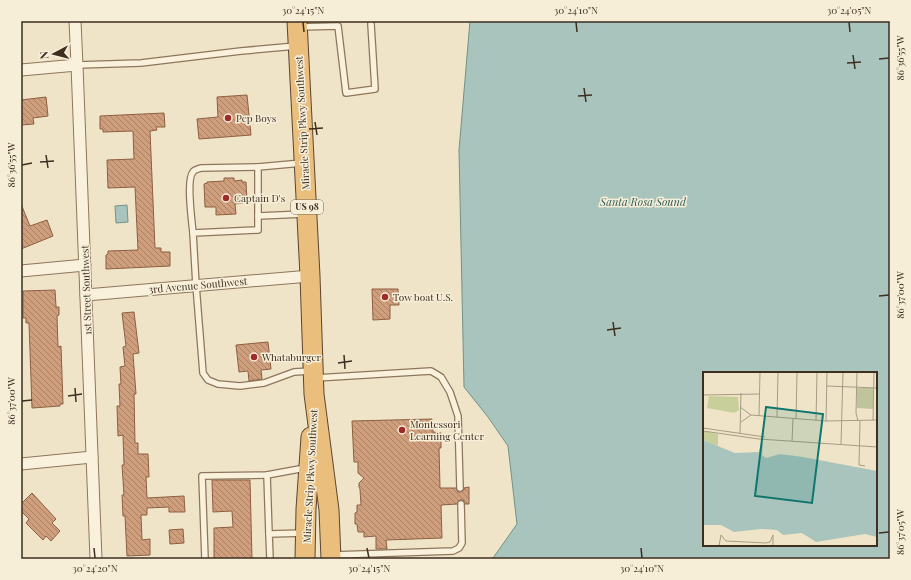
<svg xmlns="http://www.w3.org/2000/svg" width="911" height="580" viewBox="0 0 911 580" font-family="'Playfair Display',serif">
<defs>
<pattern id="building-back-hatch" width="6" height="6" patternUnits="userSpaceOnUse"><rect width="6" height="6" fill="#cf9f7d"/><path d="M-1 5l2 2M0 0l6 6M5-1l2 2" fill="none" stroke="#a98266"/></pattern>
</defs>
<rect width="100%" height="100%" fill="#f0e4c8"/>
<!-- water -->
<g fill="#a9c4bc" stroke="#6f938a" fill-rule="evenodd">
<path d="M 470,21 L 890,21 L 890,559 L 486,559 L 493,558 L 517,524 L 508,446 L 488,417 L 464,387 L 459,150 ZM 704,373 L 876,373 L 876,545 L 704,545 Z"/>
<path d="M 127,205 L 128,222 L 116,223 L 115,206 Z"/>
</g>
<!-- building -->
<g fill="url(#building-back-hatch)" stroke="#8d5f41">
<path d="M 247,95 L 251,135 L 199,139 L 197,119 L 218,117 L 217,97 Z"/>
<path d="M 46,97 L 48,116 L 33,118 L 34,124 L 21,125 L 21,100 Z"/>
<path d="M 164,113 L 165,127 L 156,127 L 157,130 L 150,131 L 155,248 L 161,248 L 161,252 L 170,252 L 170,266 L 106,269 L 106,255 L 108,254 L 108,251 L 138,250 L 135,187 L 108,188 L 107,160 L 134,159 L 133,131 L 103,132 L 103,129 L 100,129 L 100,116 Z"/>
<path d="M 224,178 L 234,178 L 234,181 L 242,180 L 242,182 L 246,182 L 247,201 L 243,202 L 243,203 L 235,204 L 236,214 L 216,215 L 216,207 L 205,207 L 204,184 L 207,183 L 207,182 L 224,181 Z"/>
<path d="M 21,204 L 30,226 L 47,220 L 53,236 L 21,249 Z"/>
<path d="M 372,289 L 398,289 L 399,305 L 390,305 L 390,319 L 373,320 Z"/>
<path d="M 55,290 L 56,307 L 59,307 L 59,315 L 57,316 L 58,347 L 61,346 L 63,404 L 60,404 L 60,406 L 32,408 L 29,323 L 26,323 L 26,318 L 23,318 L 23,291 Z"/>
<path d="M 134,312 L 139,353 L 133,354 L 136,394 L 134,394 L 135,443 L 138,443 L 138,454 L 148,454 L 149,477 L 146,477 L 147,498 L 184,496 L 185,512 L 169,512 L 169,507 L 147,508 L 147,515 L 141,515 L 142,540 L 150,539 L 150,555 L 127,556 L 125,516 L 123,516 L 122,495 L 124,495 L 122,465 L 124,465 L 123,435 L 118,436 L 117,406 L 120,406 L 119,384 L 121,384 L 120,367 L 125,366 L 123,347 L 126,346 L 122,313 Z"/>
<path d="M 268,342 L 271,369 L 261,370 L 262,379 L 249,381 L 248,371 L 239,372 L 236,345 Z"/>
<path d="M 432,419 L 433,432 L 441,433 L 441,448 L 439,448 L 440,488 L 456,488 L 458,492 L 460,492 L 464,490 L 464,488 L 469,487 L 469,504 L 465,504 L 463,500 L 460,500 L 458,502 L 457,504 L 441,505 L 442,538 L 386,540 L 387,549 L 376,549 L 376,536 L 364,537 L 364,532 L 358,532 L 357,524 L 355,524 L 355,513 L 357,512 L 357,505 L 361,505 L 360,489 L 359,487 L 359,483 L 364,478 L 358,473 L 358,462 L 354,462 L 352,421 Z"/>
<path d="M 212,480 L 250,480 L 252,559 L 214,559 L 214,528 L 233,527 L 232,511 L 213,512 Z"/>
<path d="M 32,493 L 56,519 L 52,523 L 60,531 L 51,541 L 46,536 L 43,540 L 26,523 L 29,519 L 21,511 L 21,504 Z"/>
<path d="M 183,529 L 184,543 L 170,544 L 169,530 Z"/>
</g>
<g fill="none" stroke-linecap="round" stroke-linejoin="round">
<!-- service casing -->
<g stroke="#8d765c" stroke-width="8">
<g id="service">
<path d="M 300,27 L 338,26 L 346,93 L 375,89 L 371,24"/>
<path d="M 77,65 L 141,63 L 241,51 L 296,46"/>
<path d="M 302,163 L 258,167 L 258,230 L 193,233 L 196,285 L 203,373 L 208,380 L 218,384 L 240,386 L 264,383 L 294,372 L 311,371"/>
<path d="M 258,216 L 304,214"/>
<path d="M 193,233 C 192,222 186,179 193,172 C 194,170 198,169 201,168 L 258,167"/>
<path d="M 316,378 L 431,371 L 441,377 L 450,392 L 458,416 L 460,488"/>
<path d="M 267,475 L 269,534"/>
<path d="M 333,555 L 453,551 L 459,548 L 462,543 L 461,504"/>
<path d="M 205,559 L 202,476 L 267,475 L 305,468"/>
<path d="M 270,559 L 269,534 L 304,533"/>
</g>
</g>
<!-- minor casing -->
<g stroke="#8d765c" stroke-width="13">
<g id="minor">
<path d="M 75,21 L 77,65 L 96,559"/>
<path d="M 21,70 L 77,65"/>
<path d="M 21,271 L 85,265"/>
<path d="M 86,295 L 310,276"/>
<path d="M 21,464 L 92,457"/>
</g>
</g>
<!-- trunk casing -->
<g stroke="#5b4430" stroke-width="21">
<g id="trunk">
<path d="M 297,21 L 310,276 L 314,394 L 329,510 L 331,559"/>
<path d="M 305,559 L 306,509 L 311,437"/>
</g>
</g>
<!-- service -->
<use href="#service" stroke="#faf1dc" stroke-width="5.5"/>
<!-- minor -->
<use href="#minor" stroke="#faf1dc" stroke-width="11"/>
<!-- trunk -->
<use href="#trunk" stroke="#eabe7c" stroke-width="19"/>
</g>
<!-- ticks -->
<path fill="none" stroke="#3d2e20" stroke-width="1.5" d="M 303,22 L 304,32M 576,22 L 577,32M 849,22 L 850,32M 853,55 L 855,69M 879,59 L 889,58M 847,63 L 861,62M 584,88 L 586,102M 578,96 L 592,95M 315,122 L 317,135M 309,129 L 323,128M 46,155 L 48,168M 40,162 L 54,161M 22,165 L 32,163M 879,296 L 889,295M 613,322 L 615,336M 607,330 L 621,328M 344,355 L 345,369M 338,363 L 352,361M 75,388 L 76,402M 68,396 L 82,394M 22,401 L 32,400M 879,533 L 889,532M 94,548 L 95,558M 367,548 L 369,558M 641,548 L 642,558"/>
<!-- markers -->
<g fill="#9e2a2b" stroke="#f7eed8" stroke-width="1.5">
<circle cx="228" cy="118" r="4"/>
<circle cx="226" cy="198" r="4"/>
<circle cx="385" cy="297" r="4"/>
<circle cx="254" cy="357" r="4"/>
<circle cx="402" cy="430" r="4"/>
</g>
<g text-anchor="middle" stroke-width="3" stroke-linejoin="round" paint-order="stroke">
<!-- shield labels -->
<rect fill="#f7eed8" stroke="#756857" stroke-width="1" x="291" y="200" width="32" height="14" rx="3"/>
<g font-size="9" font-weight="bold" fill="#3d2e20">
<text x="307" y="210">US 98</text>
</g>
<!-- poi labels -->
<g font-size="10" fill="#3d2e20" stroke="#f7eed8" text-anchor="start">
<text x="236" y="122">Pep Boys</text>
<text x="234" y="202">Captain D's</text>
<text x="393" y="301">Tow boat U.S.</text>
<text x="262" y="361">Whataburger</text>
<text x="410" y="428">Montessori<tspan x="410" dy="12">Learning Center</tspan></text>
</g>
<!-- street labels -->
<g font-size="10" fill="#3d2e20" stroke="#f7eed8">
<text transform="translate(302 123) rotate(-93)" y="4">Miracle Strip Pkwy Southwest</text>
<text transform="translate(198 285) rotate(-5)" y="4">3rd Avenue Southwest</text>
<text transform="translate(86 290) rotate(-92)" y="4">1st Street Southwest</text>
<text transform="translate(310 476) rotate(-87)" y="4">Miracle Strip Pkwy Southwest</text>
</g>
<!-- water labels -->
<g font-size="11" font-style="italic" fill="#2f5d5a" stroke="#f7eed8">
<text x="643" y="206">Santa Rosa Sound</text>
</g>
</g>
<!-- overview -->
<g transform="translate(703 372)">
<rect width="174" height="174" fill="#f0e4c8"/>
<path d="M 154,16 L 170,16 L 170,37 L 154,36 Z" fill="#bfc49a"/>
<path d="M 6,24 L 35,25 L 36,38 L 31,41 L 4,36 ZM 0,59 L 15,62 L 15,74 L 0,68 Z" fill="#c9cf9b"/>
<path d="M 0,68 L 32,81 L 56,80 L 58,71 L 60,71 L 59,83 L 63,86 L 77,82 L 100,85 L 174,99 L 174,165 L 162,162 L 113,170 L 99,161 L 80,163 L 74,158 L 58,157 L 31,160 L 18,153 L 0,153 Z" fill="#a9c4bc"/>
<path fill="none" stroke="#a89b85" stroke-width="1" d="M 154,0 L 153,41 L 155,49M 124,14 L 174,16M 0,23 L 56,22M 37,35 L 48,43 L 123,49 L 174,48M 56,44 L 57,0M 74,45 L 75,0M 93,47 L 94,0M 113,48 L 114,0M 170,48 L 171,0M 123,49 L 124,0M 157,49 L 156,93 L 162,94M 38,50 L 48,43M 0,56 L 62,65M 0,59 L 56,67 L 174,75M 37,61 L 38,21M 89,69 L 90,47M 138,72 L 140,0M 16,174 L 18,163 L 23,169 L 63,171 L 67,170 L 70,163 L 70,174"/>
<path fill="#0f766e" fill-opacity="0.15" stroke="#0f766e" stroke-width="2" d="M 63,35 L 120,42 L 109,131 L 52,124 Z"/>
<rect width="174" height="174" fill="none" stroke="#3d2e20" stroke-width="2"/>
</g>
<!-- border -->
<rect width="911" height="580" fill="none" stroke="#f7eed8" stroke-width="44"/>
<!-- north arrow -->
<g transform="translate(54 54) rotate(263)" stroke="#f7eed8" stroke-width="3" paint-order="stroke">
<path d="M0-3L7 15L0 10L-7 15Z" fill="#3d2e20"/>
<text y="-6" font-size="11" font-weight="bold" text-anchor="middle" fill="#3d2e20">N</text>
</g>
<rect x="22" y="22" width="867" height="536" fill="none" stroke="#3d2e20" stroke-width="1.5"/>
<g font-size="10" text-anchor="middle" fill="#3d2e20">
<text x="303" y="14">30°24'15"N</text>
<text x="576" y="14">30°24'10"N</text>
<text x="849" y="14">30°24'05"N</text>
<text transform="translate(900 58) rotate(-90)" y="4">86°36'55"W</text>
<text transform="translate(11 165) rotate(-90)" y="4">86°36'55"W</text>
<text transform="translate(900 295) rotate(-90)" y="4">86°37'00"W</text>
<text transform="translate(11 401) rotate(-90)" y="4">86°37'00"W</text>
<text transform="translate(900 532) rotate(-90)" y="4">86°37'05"W</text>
<text x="95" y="572">30°24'20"N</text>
<text x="369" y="572">30°24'15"N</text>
<text x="642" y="572">30°24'10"N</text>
</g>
</svg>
